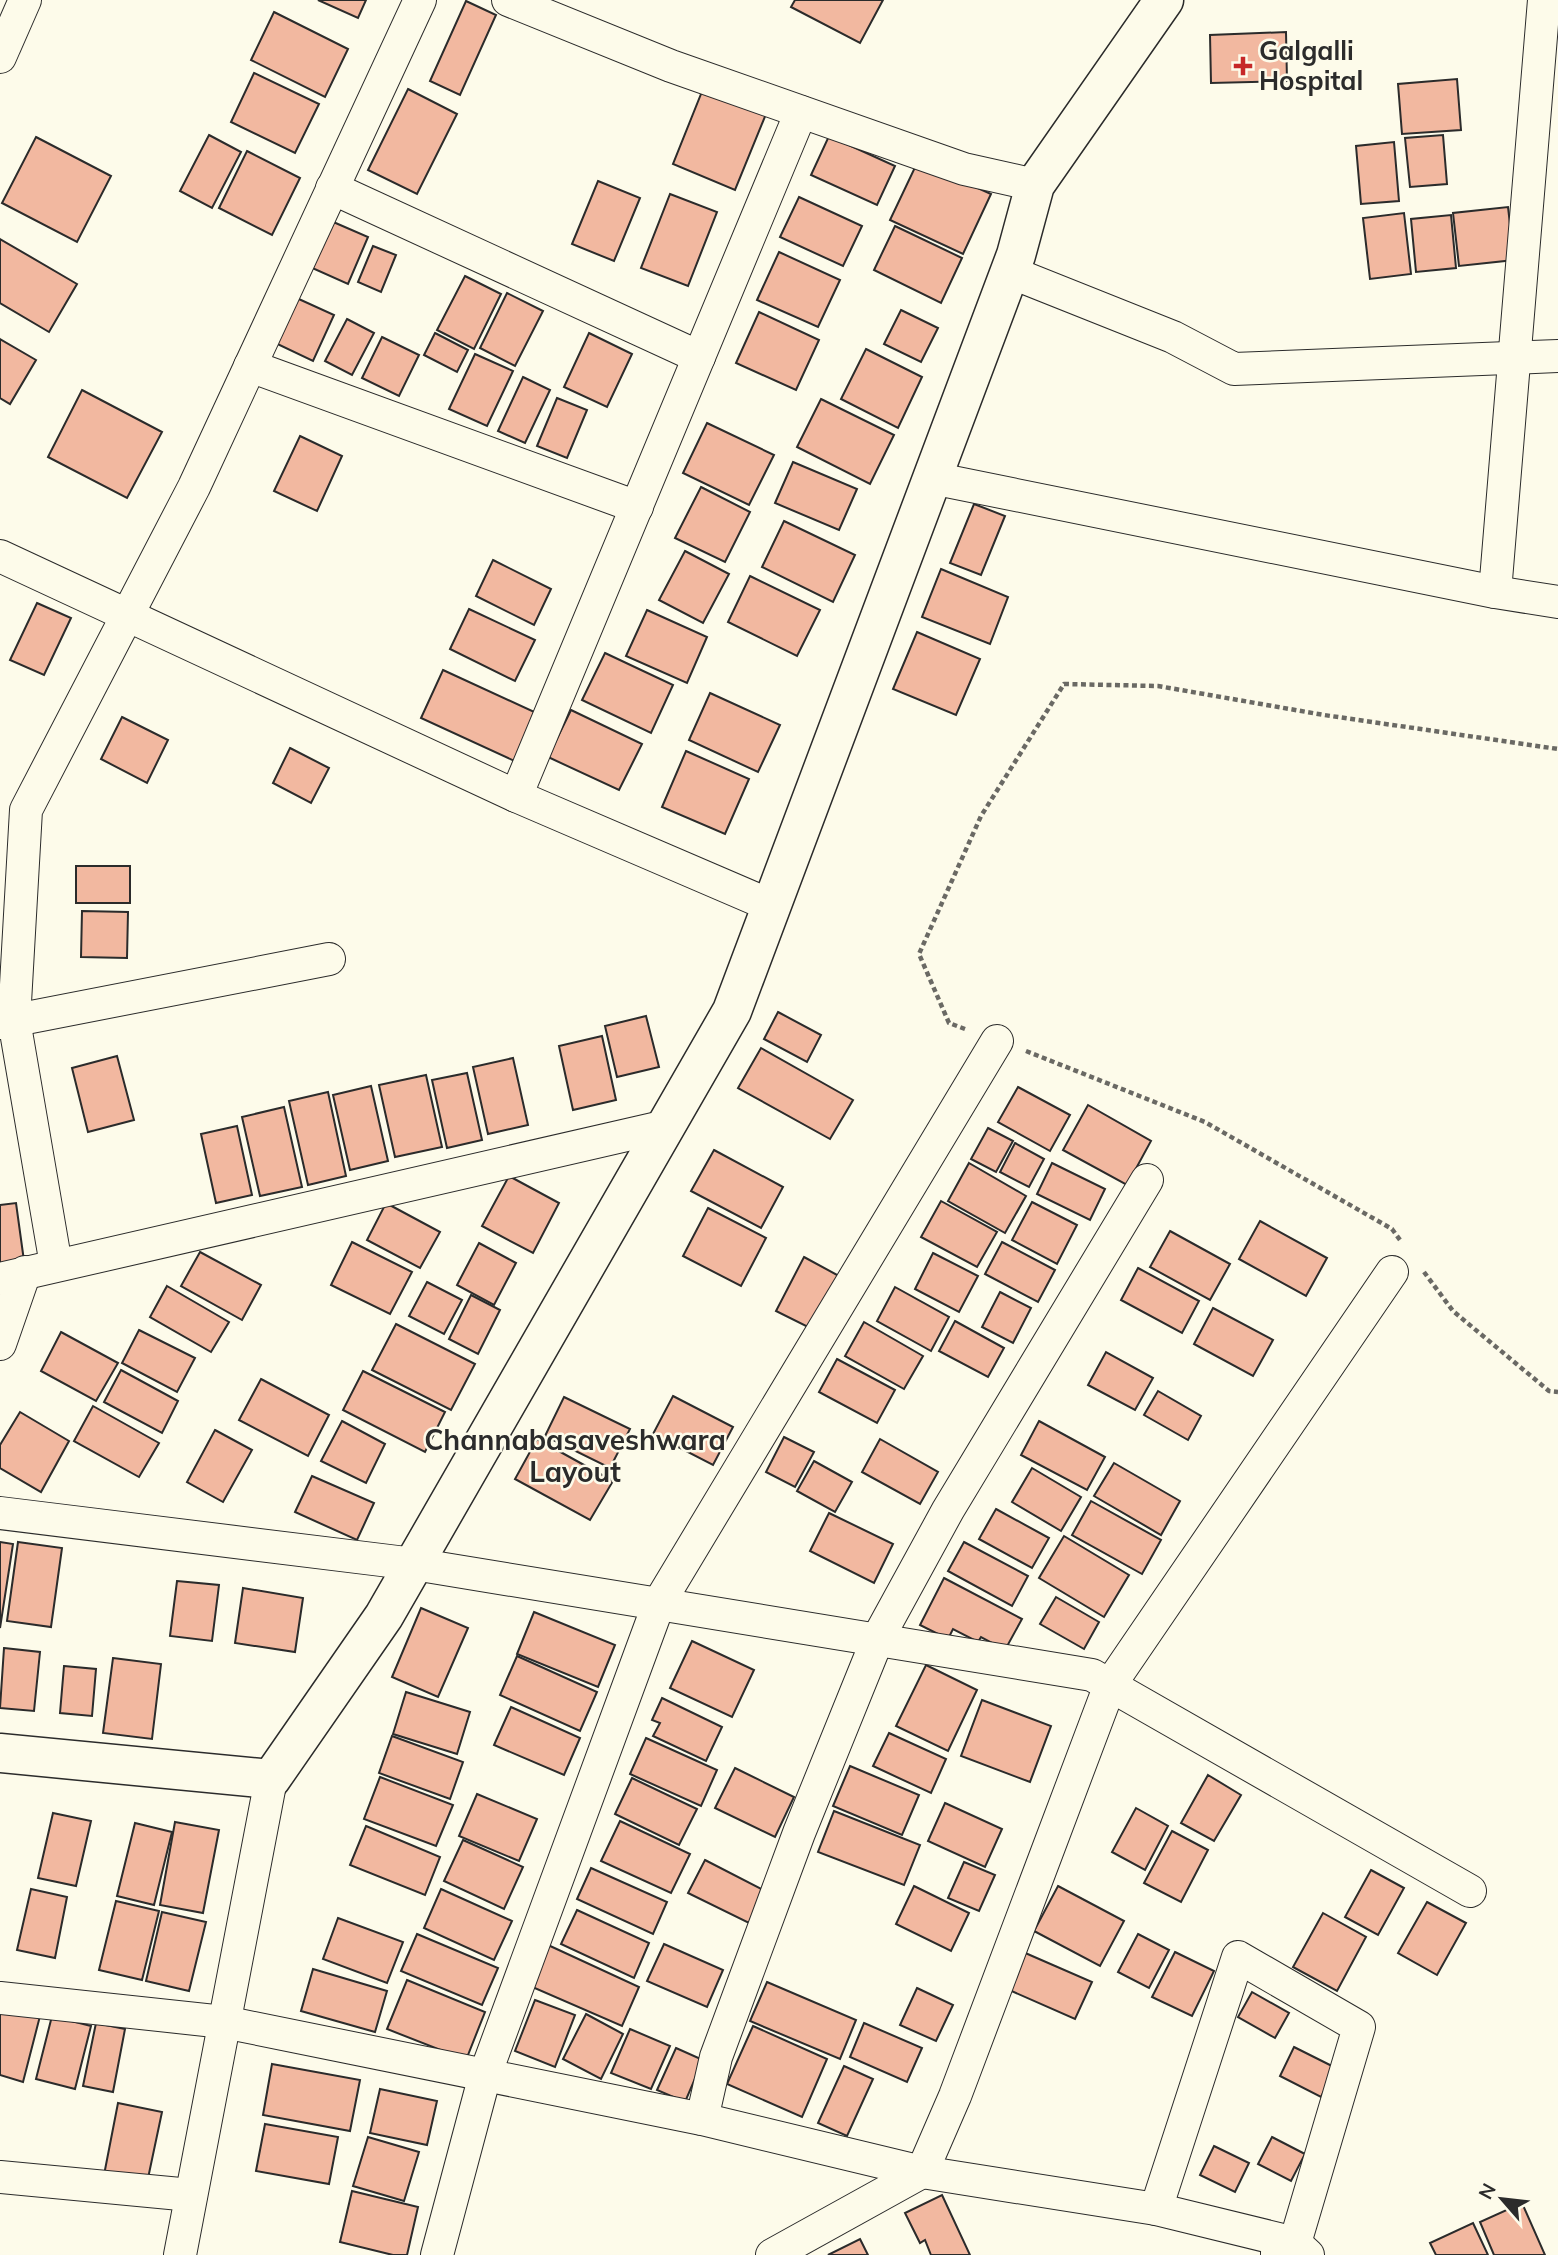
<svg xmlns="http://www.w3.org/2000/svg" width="1558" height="2255" viewBox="0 0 1558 2255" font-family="Mulish,sans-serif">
<rect width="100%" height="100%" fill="#fdfbea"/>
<!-- building -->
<g fill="#f2b8a0" stroke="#2b2b2b" stroke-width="2">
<path d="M 318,0 L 366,0 L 358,18 Z"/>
<path d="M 795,0 L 883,0 L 860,43 L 791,7 Z"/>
<path d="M 466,1 L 496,15 L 460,95 L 430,81 Z"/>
<path d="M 274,12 L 348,49 L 325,97 L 251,60 Z"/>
<path d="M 1286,32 L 1287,81 L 1211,83 L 1210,35 Z"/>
<path d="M 254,73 L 319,104 L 295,153 L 231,122 Z"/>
<path d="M 1457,79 L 1461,130 L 1402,134 L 1398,84 Z"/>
<path d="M 408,89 L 457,114 L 417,194 L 368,170 Z"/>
<path d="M 703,89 L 766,114 L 735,190 L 673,164 Z"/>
<path d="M 209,135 L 241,152 L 212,208 L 180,191 Z"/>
<path d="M 1443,135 L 1447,184 L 1410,187 L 1405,138 Z"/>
<path d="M 829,136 L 895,166 L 877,205 L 811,175 Z"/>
<path d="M 36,137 L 111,176 L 77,242 L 2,203 Z"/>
<path d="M 1394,142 L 1399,201 L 1361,204 L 1356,146 Z"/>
<path d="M 247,151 L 300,178 L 272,235 L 219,208 Z"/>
<path d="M 918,161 L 991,194 L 963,254 L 890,220 Z"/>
<path d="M 598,181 L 640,198 L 614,261 L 572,244 Z"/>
<path d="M 670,194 L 717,212 L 688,286 L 641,268 Z"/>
<path d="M 799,197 L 862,226 L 843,266 L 780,237 Z"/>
<path d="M 1508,207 L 1514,260 L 1459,266 L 1453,213 Z"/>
<path d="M 1404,213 L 1411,274 L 1370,279 L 1363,218 Z"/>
<path d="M 1451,215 L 1456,268 L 1416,272 L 1411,219 Z"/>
<path d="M 331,221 L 368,237 L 348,284 L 310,267 Z"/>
<path d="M 895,226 L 962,258 L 941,303 L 874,270 Z"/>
<path d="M 0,239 L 77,284 L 49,332 L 0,303 Z"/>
<path d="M 373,246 L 396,255 L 381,292 L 358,282 Z"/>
<path d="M 779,252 L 840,280 L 818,327 L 757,300 Z"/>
<path d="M 465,276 L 501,294 L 474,349 L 437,330 Z"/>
<path d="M 507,293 L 543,311 L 515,366 L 480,348 Z"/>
<path d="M 290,295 L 334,315 L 313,361 L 269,340 Z"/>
<path d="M 901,310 L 938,328 L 921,362 L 884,344 Z"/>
<path d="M 759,312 L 819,340 L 796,390 L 736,363 Z"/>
<path d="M 347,319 L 374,333 L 352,375 L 325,361 Z"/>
<path d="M 435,333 L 468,350 L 457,372 L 424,355 Z"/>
<path d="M 589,333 L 632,354 L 607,407 L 564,387 Z"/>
<path d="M 382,337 L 419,355 L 399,396 L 362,378 Z"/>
<path d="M 0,339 L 36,360 L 10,404 L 0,398 Z"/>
<path d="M 866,349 L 922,377 L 898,428 L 841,399 Z"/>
<path d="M 475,354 L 513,371 L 487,426 L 449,409 Z"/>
<path d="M 523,377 L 550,390 L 525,443 L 498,431 Z"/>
<path d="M 82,390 L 162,432 L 127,498 L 48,457 Z"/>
<path d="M 557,398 L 587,410 L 567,458 L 537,446 Z"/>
<path d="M 821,399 L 894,435 L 870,484 L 797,447 Z"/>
<path d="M 707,423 L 774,455 L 749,505 L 683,473 Z"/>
<path d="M 300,436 L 342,456 L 317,511 L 274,491 Z"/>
<path d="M 793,462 L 857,489 L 839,530 L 775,503 Z"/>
<path d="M 701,487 L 750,512 L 725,562 L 675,538 Z"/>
<path d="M 974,504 L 1005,516 L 981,575 L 950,563 Z"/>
<path d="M 784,521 L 855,555 L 833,602 L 762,567 Z"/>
<path d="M 685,551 L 729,574 L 703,623 L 659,600 Z"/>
<path d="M 493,560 L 551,589 L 534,625 L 476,596 Z"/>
<path d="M 941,569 L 1008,597 L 990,644 L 922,617 Z"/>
<path d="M 750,576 L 820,610 L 797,656 L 728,622 Z"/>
<path d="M 37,603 L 71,618 L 44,675 L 10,660 Z"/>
<path d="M 469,609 L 535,640 L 515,681 L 450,649 Z"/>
<path d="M 647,610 L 707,637 L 687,683 L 626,656 Z"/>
<path d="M 917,632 L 980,659 L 956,715 L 893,689 Z"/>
<path d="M 605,653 L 673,685 L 651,733 L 582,700 Z"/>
<path d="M 443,670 L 543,716 L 521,764 L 421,718 Z"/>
<path d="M 710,693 L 780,725 L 758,772 L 689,740 Z"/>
<path d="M 571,710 L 642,744 L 619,790 L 548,757 Z"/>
<path d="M 122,717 L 168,740 L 147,783 L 101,759 Z"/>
<path d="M 290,748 L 329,768 L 311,803 L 273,783 Z"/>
<path d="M 686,751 L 749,779 L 725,834 L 662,807 Z"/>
<rect x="76" y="866" width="54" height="37"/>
<path d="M 82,911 L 128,912 L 127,958 L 81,957 Z"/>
<path d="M 778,1012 L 821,1035 L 807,1062 L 764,1039 Z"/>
<path d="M 646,1016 L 659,1067 L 617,1077 L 605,1026 Z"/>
<path d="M 602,1036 L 616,1100 L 573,1110 L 559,1046 Z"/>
<path d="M 761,1048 L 853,1100 L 830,1139 L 738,1088 Z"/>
<path d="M 117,1056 L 134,1120 L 88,1132 L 72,1068 Z"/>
<path d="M 513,1058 L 528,1125 L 488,1134 L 473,1067 Z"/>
<path d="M 467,1073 L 482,1140 L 447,1148 L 432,1080 Z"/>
<path d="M 426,1075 L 442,1147 L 395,1157 L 379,1085 Z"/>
<path d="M 371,1086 L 388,1161 L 350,1170 L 333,1095 Z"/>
<path d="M 1018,1087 L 1070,1115 L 1050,1151 L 998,1122 Z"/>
<path d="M 328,1092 L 346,1176 L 308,1185 L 289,1101 Z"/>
<path d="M 1088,1105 L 1151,1141 L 1127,1185 L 1063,1150 Z"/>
<path d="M 284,1107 L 302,1187 L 260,1196 L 242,1117 Z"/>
<path d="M 237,1126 L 252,1195 L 216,1203 L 201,1134 Z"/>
<path d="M 988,1128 L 1013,1141 L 996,1172 L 971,1159 Z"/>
<path d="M 1015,1143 L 1044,1159 L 1029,1187 L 1000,1172 Z"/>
<path d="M 714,1150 L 783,1187 L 761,1228 L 691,1191 Z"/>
<path d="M 969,1163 L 1026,1196 L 1005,1233 L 948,1201 Z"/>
<path d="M 1052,1163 L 1105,1189 L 1090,1220 L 1037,1194 Z"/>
<path d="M 509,1176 L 559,1203 L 533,1253 L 482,1226 Z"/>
<path d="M 941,1201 L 997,1232 L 977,1267 L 921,1237 Z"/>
<path d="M 1032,1202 L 1077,1225 L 1057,1264 L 1012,1240 Z"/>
<path d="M 16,1203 L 24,1261 L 0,1264 L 0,1205 Z"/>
<path d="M 386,1203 L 440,1232 L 420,1268 L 367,1240 Z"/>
<path d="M 708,1208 L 766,1238 L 741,1286 L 683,1256 Z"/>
<path d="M 1260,1221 L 1327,1258 L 1306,1296 L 1239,1259 Z"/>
<path d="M 1170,1231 L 1230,1264 L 1210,1300 L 1150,1267 Z"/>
<path d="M 352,1242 L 412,1272 L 390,1314 L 331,1285 Z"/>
<path d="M 1002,1242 L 1055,1270 L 1038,1302 L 985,1274 Z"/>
<path d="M 479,1243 L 516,1263 L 494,1305 L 457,1285 Z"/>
<path d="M 200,1252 L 261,1285 L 242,1320 L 181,1286 Z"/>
<path d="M 933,1253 L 978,1276 L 959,1312 L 915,1289 Z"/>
<path d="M 804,1257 L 839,1276 L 812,1329 L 776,1311 Z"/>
<path d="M 1138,1268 L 1199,1301 L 1182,1333 L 1121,1300 Z"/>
<path d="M 427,1282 L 462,1300 L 444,1334 L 409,1316 Z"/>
<path d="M 167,1286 L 229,1322 L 211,1352 L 150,1317 Z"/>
<path d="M 895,1287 L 949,1317 L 931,1351 L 877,1321 Z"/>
<path d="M 1000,1292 L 1031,1308 L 1013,1343 L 982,1327 Z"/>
<path d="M 471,1295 L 500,1310 L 478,1354 L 449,1339 Z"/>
<path d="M 1213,1308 L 1273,1340 L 1253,1376 L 1194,1344 Z"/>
<path d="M 955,1321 L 1004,1348 L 988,1377 L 939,1351 Z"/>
<path d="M 864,1322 L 923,1356 L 904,1389 L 845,1356 Z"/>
<path d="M 396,1324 L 475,1364 L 451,1410 L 372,1370 Z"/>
<path d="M 139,1330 L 195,1358 L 177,1392 L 122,1363 Z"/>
<path d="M 61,1332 L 118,1363 L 96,1401 L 41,1371 Z"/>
<path d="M 1106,1352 L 1153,1378 L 1135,1410 L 1088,1385 Z"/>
<path d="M 837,1359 L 895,1390 L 877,1423 L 819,1392 Z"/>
<path d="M 121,1370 L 178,1401 L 162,1433 L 104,1402 Z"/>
<path d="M 363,1371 L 445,1412 L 425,1452 L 343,1410 Z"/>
<path d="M 261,1379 L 329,1415 L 308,1456 L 239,1420 Z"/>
<path d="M 1158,1391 L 1201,1416 L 1188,1440 L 1144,1415 Z"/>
<path d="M 673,1396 L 733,1427 L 713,1465 L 653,1434 Z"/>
<path d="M 564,1397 L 630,1429 L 610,1468 L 545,1436 Z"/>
<path d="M 93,1406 L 159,1443 L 139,1477 L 74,1441 Z"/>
<path d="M 20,1412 L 69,1441 L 41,1492 L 0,1468 L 0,1445 Z"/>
<path d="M 342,1421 L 385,1444 L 366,1483 L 321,1461 Z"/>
<path d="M 1039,1421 L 1105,1457 L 1087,1490 L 1021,1455 Z"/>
<path d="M 215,1430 L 252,1450 L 223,1502 L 187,1482 Z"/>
<path d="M 784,1437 L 814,1452 L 795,1487 L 766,1472 Z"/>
<path d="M 537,1439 L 613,1481 L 590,1520 L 515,1479 Z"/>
<path d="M 880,1439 L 938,1472 L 920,1504 L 862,1472 Z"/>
<path d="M 814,1461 L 852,1482 L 835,1512 L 797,1491 Z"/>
<path d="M 1114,1463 L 1180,1501 L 1161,1535 L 1094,1496 Z"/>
<path d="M 1032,1468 L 1081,1497 L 1061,1531 L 1012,1502 Z"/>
<path d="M 312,1476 L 374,1503 L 357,1540 L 295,1512 Z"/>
<path d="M 1091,1501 L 1161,1540 L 1142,1574 L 1072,1535 Z"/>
<path d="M 996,1509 L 1049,1538 L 1032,1568 L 979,1539 Z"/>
<path d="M 829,1513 L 893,1544 L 874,1583 L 810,1551 Z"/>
<path d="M 1064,1536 L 1129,1575 L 1104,1617 L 1039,1578 Z"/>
<path d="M 0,1542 L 13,1544 L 0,1628 Z"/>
<path d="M 18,1542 L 62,1548 L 51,1627 L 7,1621 Z"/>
<path d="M 964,1542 L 1028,1576 L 1012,1606 L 948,1571 Z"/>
<path d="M 944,1578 L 1022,1619 L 1005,1650 L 981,1637 L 978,1642 L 953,1629 L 948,1639 L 920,1625 Z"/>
<path d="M 177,1581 L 219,1585 L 212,1641 L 170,1636 Z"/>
<path d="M 243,1588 L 303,1598 L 295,1652 L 235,1643 Z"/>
<path d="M 1056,1597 L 1099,1622 L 1084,1649 L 1040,1624 Z"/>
<path d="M 421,1608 L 468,1628 L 438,1697 L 392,1677 Z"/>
<path d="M 534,1612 L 615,1645 L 598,1687 L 517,1654 Z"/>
<path d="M 692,1641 L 754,1670 L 732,1717 L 670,1688 Z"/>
<path d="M 4,1648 L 40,1652 L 34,1711 L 0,1708 Z"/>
<path d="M 517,1656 L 597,1692 L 580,1731 L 500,1695 Z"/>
<path d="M 113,1658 L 161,1664 L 152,1739 L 103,1733 Z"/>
<path d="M 926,1665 L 977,1690 L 948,1751 L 896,1726 Z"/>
<path d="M 64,1666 L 96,1669 L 92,1716 L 60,1713 Z"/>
<path d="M 406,1692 L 470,1712 L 457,1754 L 393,1734 Z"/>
<path d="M 662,1698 L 722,1727 L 706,1761 L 653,1736 L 660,1723 L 652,1720 Z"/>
<path d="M 982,1700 L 1051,1726 L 1030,1782 L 961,1756 Z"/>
<path d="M 511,1707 L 580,1738 L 564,1775 L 494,1745 Z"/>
<path d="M 889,1733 L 946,1759 L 931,1793 L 873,1766 Z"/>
<path d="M 392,1736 L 463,1762 L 450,1799 L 379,1773 Z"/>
<path d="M 646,1738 L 717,1770 L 701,1806 L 630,1774 Z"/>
<path d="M 850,1766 L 919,1795 L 902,1835 L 833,1806 Z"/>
<path d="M 735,1768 L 794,1797 L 775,1837 L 715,1808 Z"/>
<path d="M 1208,1775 L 1241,1795 L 1214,1841 L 1181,1823 Z"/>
<path d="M 380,1777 L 453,1805 L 436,1846 L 364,1819 Z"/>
<path d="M 632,1778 L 697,1809 L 679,1845 L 615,1814 Z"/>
<path d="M 477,1794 L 537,1819 L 519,1861 L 459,1836 Z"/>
<path d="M 945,1803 L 1002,1829 L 985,1867 L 928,1841 Z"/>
<path d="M 1136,1808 L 1168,1826 L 1145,1870 L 1112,1852 Z"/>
<path d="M 834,1811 L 920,1845 L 904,1885 L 818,1852 Z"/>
<path d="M 53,1813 L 91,1821 L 76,1886 L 38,1878 Z"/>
<path d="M 620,1821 L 690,1854 L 671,1893 L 601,1861 Z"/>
<path d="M 175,1822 L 219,1830 L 203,1913 L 160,1905 Z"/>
<path d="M 135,1823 L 172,1832 L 154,1905 L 117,1896 Z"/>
<path d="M 366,1826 L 440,1857 L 425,1895 L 350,1865 Z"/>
<path d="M 1172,1831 L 1208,1850 L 1181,1902 L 1144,1883 Z"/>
<path d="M 463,1840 L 523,1867 L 504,1909 L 444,1881 Z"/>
<path d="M 705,1860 L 765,1891 L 749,1923 L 688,1893 Z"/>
<path d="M 964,1862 L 995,1875 L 979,1911 L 948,1898 Z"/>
<path d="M 591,1868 L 667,1902 L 653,1934 L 577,1899 Z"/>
<path d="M 1371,1870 L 1404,1888 L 1378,1935 L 1345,1917 Z"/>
<path d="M 914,1886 L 969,1913 L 951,1951 L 896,1924 Z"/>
<path d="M 1058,1886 L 1124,1921 L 1100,1966 L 1034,1931 Z"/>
<path d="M 31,1889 L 67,1897 L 55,1958 L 17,1950 Z"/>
<path d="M 441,1889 L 512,1921 L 494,1960 L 424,1928 Z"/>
<path d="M 116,1901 L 159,1911 L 142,1980 L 99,1970 Z"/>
<path d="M 1427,1902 L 1466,1923 L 1437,1975 L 1398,1953 Z"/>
<path d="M 577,1910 L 649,1943 L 634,1978 L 561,1944 Z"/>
<path d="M 162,1912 L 206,1922 L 189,1991 L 146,1981 Z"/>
<path d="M 1323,1913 L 1366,1937 L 1337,1991 L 1293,1967 Z"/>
<path d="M 338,1918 L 403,1942 L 387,1983 L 323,1959 Z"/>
<path d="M 417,1934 L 498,1968 L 482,2005 L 401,1971 Z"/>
<path d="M 1138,1934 L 1169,1950 L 1149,1988 L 1118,1972 Z"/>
<path d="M 664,1944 L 723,1970 L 707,2007 L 647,1981 Z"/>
<path d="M 548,1945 L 639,1987 L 622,2026 L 530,1986 Z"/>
<path d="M 1023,1952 L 1092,1982 L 1075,2019 L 1007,1989 Z"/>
<path d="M 1175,1952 L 1214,1971 L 1192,2016 L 1152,1997 Z"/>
<path d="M 313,1969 L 387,1991 L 375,2032 L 301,2011 Z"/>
<path d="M 407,1980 L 485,2012 L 466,2060 L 387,2029 Z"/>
<path d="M 767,1982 L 856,2020 L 840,2059 L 750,2021 Z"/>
<path d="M 917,1988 L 953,2005 L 936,2041 L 900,2025 Z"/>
<path d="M 1252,1992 L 1289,2013 L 1275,2038 L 1238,2017 Z"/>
<path d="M 535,2000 L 575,2015 L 555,2067 L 515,2051 Z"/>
<path d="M 0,2005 L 40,2016 L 23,2082 L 0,2075 Z"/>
<path d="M 586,2014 L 623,2034 L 601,2079 L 563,2059 Z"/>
<path d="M 52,2016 L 91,2026 L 75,2089 L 36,2079 Z"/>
<path d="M 96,2023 L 125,2029 L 113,2092 L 83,2086 Z"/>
<path d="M 864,2023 L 922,2048 L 907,2082 L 850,2057 Z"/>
<path d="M 753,2026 L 827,2059 L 802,2117 L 727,2084 Z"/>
<path d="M 630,2029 L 670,2046 L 651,2089 L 611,2073 Z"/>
<path d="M 1294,2047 L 1336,2068 L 1321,2097 L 1280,2076 Z"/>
<path d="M 676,2048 L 703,2060 L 685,2102 L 657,2090 Z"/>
<path d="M 272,2064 L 360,2080 L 350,2131 L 263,2115 Z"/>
<path d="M 844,2066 L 873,2079 L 847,2136 L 818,2123 Z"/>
<path d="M 380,2089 L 437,2101 L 427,2145 L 370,2133 Z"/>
<path d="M 118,2103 L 162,2112 L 147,2183 L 104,2175 Z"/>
<path d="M 265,2124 L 338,2137 L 329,2184 L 256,2171 Z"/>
<path d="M 368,2137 L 419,2152 L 404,2201 L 353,2186 Z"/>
<path d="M 1272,2137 L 1305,2154 L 1291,2181 L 1258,2164 Z"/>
<path d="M 1214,2146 L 1249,2163 L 1235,2192 L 1200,2175 Z"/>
<path d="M 352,2191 L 418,2207 L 407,2255 L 393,2255 L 340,2242 Z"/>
<path d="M 942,2195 L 970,2255 L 931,2255 L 925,2240 L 920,2243 L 905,2213 Z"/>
<path d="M 1522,2203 L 1545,2255 L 1494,2255 L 1480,2222 Z"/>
<path d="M 1473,2223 L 1488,2255 L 1436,2255 L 1430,2243 Z"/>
<path d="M 860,2239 L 868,2255 L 828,2255 Z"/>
</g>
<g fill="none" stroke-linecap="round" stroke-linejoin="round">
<!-- street casing -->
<g stroke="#2b2b2b" stroke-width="34">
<g id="street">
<path d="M 508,0 L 671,66 L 964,169 L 1035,185"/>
<path d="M 0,57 L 25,0"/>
<path d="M 332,188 L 699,357"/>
<path d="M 1010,272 L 1173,337 L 1234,369 L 1558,356"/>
<path d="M 250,366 L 637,507"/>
<path d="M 932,478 L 1495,592 L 1558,602"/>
<path d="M 0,556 L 516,796 L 772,906"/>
<path d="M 1495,592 L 1544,0"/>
<path d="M 516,796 L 801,112"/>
<path d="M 0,1023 L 329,959"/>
<path d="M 56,1265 L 14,1020 L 26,810 L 194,487 L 420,0"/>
<path d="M 0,1279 L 666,1126"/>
<path d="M 0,1344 L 25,1272"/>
<path d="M 0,1513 L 414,1564 L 1092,1675 L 1470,1891"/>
<path d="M 0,1998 L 224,2022 L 702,2119 L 922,2172 L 1156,2209 L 1295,2243 L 1308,2255"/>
<path d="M 702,2119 L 716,2057 L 799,1833 L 878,1638 L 948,1510 L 1147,1180"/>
<path d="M 0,2177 L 191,2195"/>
<path d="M 1156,2209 L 1238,1957 L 1359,2027 L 1295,2243 L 1277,2253"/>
<path d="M 180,2255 L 271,1779"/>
<path d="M 437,2255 L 485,2075 L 659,1603 L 997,1041"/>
<path d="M 772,2255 L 922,2172 L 955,2096 L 1110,1685 L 1392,1272"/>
</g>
</g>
<!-- secondary casing -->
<g stroke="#2b2b2b" stroke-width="41">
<path id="secondary" d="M 0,1753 L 271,1779 L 384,1616 L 732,1011 L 1016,255 L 1035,185 L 1164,0"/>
</g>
<!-- path -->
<g stroke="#6a6964" stroke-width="4.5" stroke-dasharray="5 3.5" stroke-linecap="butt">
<path d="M 965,1029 L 949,1023 L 919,954 L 981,816 L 1064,684 L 1158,686 L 1324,715 L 1558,749"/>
<path d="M 1026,1051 L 1205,1122 L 1392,1229 L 1400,1240"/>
<path d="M 1424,1272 L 1453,1311 L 1549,1391 L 1558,1392"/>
</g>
<!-- street -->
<use href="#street" stroke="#fdfbea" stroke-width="32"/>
<!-- secondary -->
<use href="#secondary" stroke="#fdfbea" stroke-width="38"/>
</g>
<!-- markers -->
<path fill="#c62828" stroke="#fdfbea" stroke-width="2.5" d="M1239.5 55.5h7v7h7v7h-7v7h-7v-7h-7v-7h7z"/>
<g text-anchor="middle" stroke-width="5" stroke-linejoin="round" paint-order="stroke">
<!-- poi labels -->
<g font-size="26" font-weight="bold" fill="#2b2b2b" stroke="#fdfbea" text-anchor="start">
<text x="1259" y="60">Galgalli<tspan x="1259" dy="30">Hospital</tspan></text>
</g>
<!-- neighbourhood labels -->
<g font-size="28" font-weight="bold" fill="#2b2b2b" stroke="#fdfbea">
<text x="575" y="1450">Channabasaveshwara<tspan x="575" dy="32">Layout</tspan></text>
</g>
</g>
<!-- north arrow -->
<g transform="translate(1502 2199) rotate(298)" stroke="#fdfbea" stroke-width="5" paint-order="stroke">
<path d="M0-5L12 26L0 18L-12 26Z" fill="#2b2b2b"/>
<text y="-10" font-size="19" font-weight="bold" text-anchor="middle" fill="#2b2b2b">N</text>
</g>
</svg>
